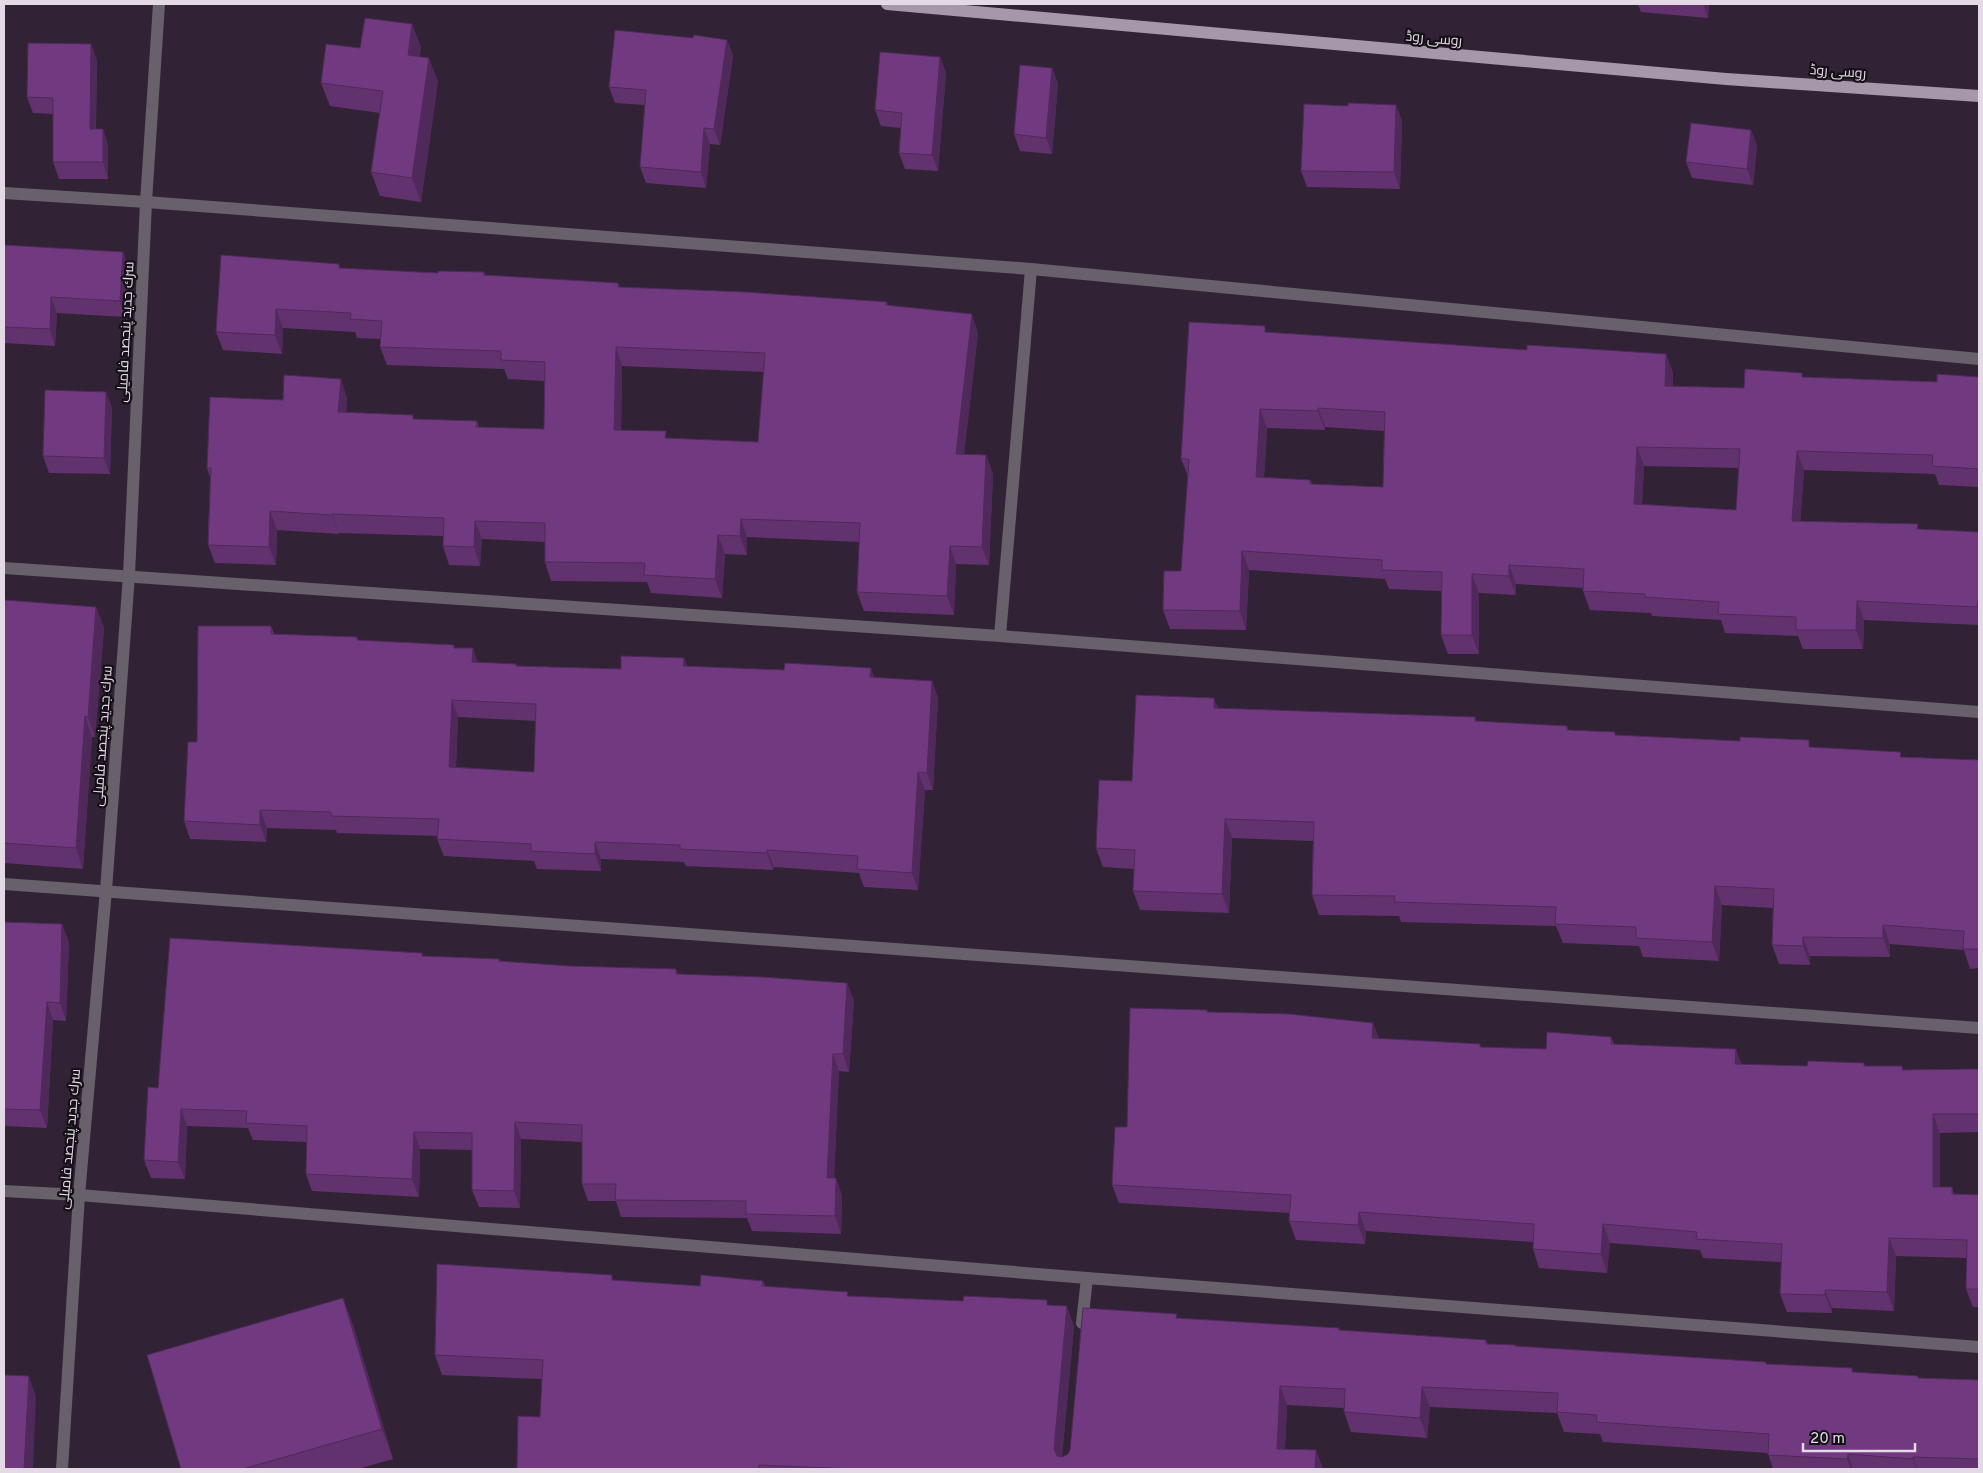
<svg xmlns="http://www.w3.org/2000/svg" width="1983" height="1473" viewBox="0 0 1983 1473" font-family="Overpass,Cairo,sans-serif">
<rect width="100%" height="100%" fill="#312335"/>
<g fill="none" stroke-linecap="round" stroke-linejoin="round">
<!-- minor -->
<g stroke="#68606a" stroke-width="12">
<path d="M 4,193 L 146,202 L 1031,269 L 1979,359"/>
<path d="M 4,568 L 1000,636 L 1979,712"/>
<path d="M 1000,636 L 1031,269"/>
<path d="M 4,884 L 1979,1028"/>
<path d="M 4,1191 L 79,1195 L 1087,1278 L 1979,1347"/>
<path d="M 1082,1323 L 1087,1278"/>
<path d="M 62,1469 L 79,1195 L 106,890 L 129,575 L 146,202 L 159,4"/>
</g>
<!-- major -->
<path stroke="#a797ab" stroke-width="12" d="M 887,4 L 1726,79 L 1979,96"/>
</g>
<!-- wall -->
<g fill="#61326e" fill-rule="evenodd">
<path d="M 1638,4 L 1709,4 L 1708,18 L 1641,12 Z"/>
<path d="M 412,24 L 421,48 L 419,56 L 438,81 L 421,202 L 380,196 L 371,172 L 380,113 L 330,106 L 321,83 L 360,48 Z"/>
<path d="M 693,38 L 727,40 L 733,56 L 720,145 L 710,144 L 706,188 L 646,183 L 640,167 L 645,105 L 615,103 L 609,87 Z"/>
<path d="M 940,57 L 946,73 L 938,171 L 905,169 L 899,153 L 901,128 L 881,126 L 875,110 Z"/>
<path d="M 97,60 L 96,129 L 103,129 L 108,146 L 108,179 L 59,179 L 53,162 L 53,114 L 33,113 L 27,97 Z"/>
<path d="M 1052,68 L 1058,84 L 1052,154 L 1020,151 L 1014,134 Z"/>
<path d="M 1396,105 L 1402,121 L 1400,189 L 1307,187 L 1301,171 L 1348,106 Z"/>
<path d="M 1751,130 L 1757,146 L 1753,185 L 1692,178 L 1686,162 Z"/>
<path d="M 4,245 L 123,252 L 129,268 L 125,317 L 57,313 L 55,346 L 4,343 Z"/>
<path d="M 339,264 L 340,268 L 438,273 L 484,272 L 485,275 L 618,283 L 620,287 L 887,302 L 888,305 L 978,333 L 964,454 L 986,455 L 993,474 L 989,565 L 956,564 L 954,615 L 864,611 L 857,592 L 860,542 L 747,537 L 747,555 L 725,554 L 722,598 L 651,593 L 647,582 L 551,581 L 545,562 L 545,542 L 482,539 L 480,566 L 449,565 L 443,546 L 443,536 L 339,533 L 339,534 L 277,530 L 276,565 L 215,563 L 208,545 L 210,477 L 207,468 L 283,400 L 347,398 L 346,412 L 414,419 L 477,421 L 479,427 L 544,429 L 545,381 L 508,379 L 504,369 L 387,365 L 380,347 L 381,339 L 357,338 L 355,332 L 283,328 L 282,354 L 223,350 L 216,332 ZM 622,366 L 764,372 L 758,442 L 668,438 L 621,430 Z"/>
<path d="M 1267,332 L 1527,350 L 1666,354 L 1673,373 L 1673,386 L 1744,388 L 1804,377 L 1937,382 L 1979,377 L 1979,487 L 1939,485 L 1935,474 L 1804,470 L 1800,521 L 1920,529 L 1979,532 L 1979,625 L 1864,620 L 1863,649 L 1803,649 L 1798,636 L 1725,633 L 1721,620 L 1652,616 L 1651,613 L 1590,610 L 1583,591 L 1584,588 L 1516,584 L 1516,595 L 1479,593 L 1479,654 L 1448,654 L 1441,635 L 1441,591 L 1389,589 L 1385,579 L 1249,570 L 1246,630 L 1170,629 L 1163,610 L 1181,571 L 1188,476 L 1181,459 ZM 1325,427 L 1384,431 L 1383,487 L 1312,484 L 1310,480 L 1264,477 L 1267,428 L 1325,430 ZM 1644,466 L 1739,468 L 1736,510 L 1642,504 Z"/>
<path d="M 106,392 L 112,408 L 110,474 L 49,473 L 43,456 Z"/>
<path d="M 96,607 L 104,628 L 95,737 L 92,737 L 83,869 L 4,863 L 4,609 Z"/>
<path d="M 271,626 L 274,634 L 357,637 L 358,640 L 455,648 L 478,662 L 516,664 L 517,666 L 621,669 L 684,658 L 687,667 L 784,670 L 871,668 L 874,678 L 932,681 L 938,698 L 933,790 L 925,790 L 918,890 L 864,887 L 859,873 L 774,867 L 773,870 L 686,866 L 684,862 L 601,859 L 601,871 L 537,869 L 534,861 L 444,856 L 437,839 L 438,836 L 337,833 L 336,830 L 267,828 L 266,842 L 190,839 L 184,821 L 197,742 ZM 458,717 L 536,721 L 534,772 L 456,767 Z"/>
<path d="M 1218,709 L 1475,717 L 1476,721 L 1567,726 L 1568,730 L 1617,735 L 1812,748 L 1902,757 L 1979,760 L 1979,968 L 1970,969 L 1964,950 L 1890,944 L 1890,957 L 1810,956 L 1810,965 L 1779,964 L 1772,945 L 1773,908 L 1722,905 L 1719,961 L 1643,957 L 1639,946 L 1563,943 L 1556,926 L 1401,922 L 1399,916 L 1319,915 L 1312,895 L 1313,841 L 1232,838 L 1229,913 L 1140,910 L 1133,891 L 1134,869 L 1103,867 L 1096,848 Z"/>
<path d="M 4,922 L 69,942 L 66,1021 L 53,1020 L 47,1128 L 4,1126 Z"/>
<path d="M 422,953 L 423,956 L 499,959 L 500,961 L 569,966 L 676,969 L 678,974 L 847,983 L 854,1001 L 849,1072 L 839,1071 L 834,1178 L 836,1178 L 842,1196 L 841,1234 L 752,1231 L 747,1218 L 621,1217 L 616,1201 L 588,1201 L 582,1184 L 582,1142 L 521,1139 L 520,1208 L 479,1207 L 472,1190 L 472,1150 L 420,1149 L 419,1197 L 312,1191 L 306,1174 L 306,1142 L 253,1140 L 248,1128 L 187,1126 L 185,1179 L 151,1178 L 144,1160 L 158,1088 Z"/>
<path d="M 1207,1010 L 1208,1012 L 1379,1039 L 1480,1044 L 1481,1047 L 1546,1049 L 1611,1037 L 1614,1044 L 1742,1065 L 1807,1066 L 1864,1063 L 1865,1066 L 1902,1066 L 1903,1070 L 1979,1069 L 1979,1132 L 1940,1133 L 1940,1187 L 1952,1187 L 1954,1194 L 1979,1195 L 1979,1307 L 1973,1307 L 1966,1289 L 1967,1258 L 1896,1256 L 1894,1311 L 1832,1308 L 1832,1313 L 1787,1312 L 1780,1294 L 1781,1262 L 1703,1258 L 1700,1250 L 1610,1243 L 1607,1273 L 1539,1268 L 1533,1249 L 1533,1242 L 1366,1231 L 1365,1244 L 1296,1240 L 1289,1221 L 1290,1213 L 1119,1203 L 1112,1185 Z"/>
<path d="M 613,1280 L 700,1286 L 763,1281 L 765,1286 L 849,1296 L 1049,1305 L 1074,1326 L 1062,1457 L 1068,1454 L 1179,1318 L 1339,1328 L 1340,1330 L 1486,1340 L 1488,1344 L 1515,1345 L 1516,1346 L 1767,1364 L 1852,1368 L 1853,1372 L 1919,1378 L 1979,1380 L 1979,1469 L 1773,1469 L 1768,1453 L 1603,1442 L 1600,1434 L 1564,1432 L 1557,1413 L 1430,1407 L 1427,1438 L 1351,1432 L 1344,1412 L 1344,1408 L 1287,1405 L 1285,1449 L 1316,1450 L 1323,1469 L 517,1469 L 540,1417 L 542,1379 L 442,1375 L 435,1355 Z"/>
<path d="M 343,1298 L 354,1328 L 393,1459 L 358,1469 L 181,1469 Z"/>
</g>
<!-- shaded-wall -->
<g fill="#4f295a">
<path d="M 1703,4 L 1709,4 L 1708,18 Z"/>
<path d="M 412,24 L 421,48 L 416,78 L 408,55 Z"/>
<path d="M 727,40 L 733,56 L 720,145 L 714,129 Z"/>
<path d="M 91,44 L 97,60 L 95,146 L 90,129 Z"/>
<path d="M 940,57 L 946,73 L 938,171 L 932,155 Z"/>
<path d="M 429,58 L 438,81 L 421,202 L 412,178 Z"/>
<path d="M 1052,68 L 1058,84 L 1052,154 L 1046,138 Z"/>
<path d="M 1396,105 L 1402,121 L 1400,189 L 1394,172 Z"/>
<path d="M 704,128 L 710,144 L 706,188 L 701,172 Z"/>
<path d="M 103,129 L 108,146 L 108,179 L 103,162 Z"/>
<path d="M 1751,130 L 1757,146 L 1753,185 L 1747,169 Z"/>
<path d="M 123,252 L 129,268 L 125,317 L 120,301 Z"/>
<path d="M 51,297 L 57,313 L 55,346 L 50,329 Z"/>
<path d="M 276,309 L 283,328 L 282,354 L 275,335 Z"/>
<path d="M 972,314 L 978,333 L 962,473 L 956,454 Z"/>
<path d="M 616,347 L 622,366 L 621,449 L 614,430 Z"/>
<path d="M 1666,354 L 1673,373 L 1672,405 L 1665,386 Z"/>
<path d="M 341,379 L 347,398 L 345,431 L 338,412 Z"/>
<path d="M 106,392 L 112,408 L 110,474 L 104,458 Z"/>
<path d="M 1318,408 L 1325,427 L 1325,430 L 1318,411 Z"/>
<path d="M 1260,409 L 1267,428 L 1263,496 L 1256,477 Z"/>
<path d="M 1637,447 L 1644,466 L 1641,523 L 1634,504 Z"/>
<path d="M 1797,451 L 1804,470 L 1799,540 L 1792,521 Z"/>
<path d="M 986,455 L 993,474 L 989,565 L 982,547 Z"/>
<path d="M 270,511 L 277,530 L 276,565 L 269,547 Z"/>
<path d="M 332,514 L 339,533 L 339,534 L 332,515 Z"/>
<path d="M 741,519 L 747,537 L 747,555 L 740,536 Z"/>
<path d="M 475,521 L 482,539 L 480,566 L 474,547 Z"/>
<path d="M 718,535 L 725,554 L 722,598 L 715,579 Z"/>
<path d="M 950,546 L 956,564 L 954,615 L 947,596 Z"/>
<path d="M 1242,551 L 1249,570 L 1246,630 L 1240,611 Z"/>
<path d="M 1509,565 L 1516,584 L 1516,595 L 1509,576 Z"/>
<path d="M 1472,574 L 1479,593 L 1479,654 L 1472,635 Z"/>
<path d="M 1978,600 L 1979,604 L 1979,612 L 1977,607 Z"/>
<path d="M 1857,601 L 1864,620 L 1863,649 L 1856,630 Z"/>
<path d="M 96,607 L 104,628 L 95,737 L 88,717 Z"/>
<path d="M 473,648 L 479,666 L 472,662 Z"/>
<path d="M 684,658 L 690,676 L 683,666 Z"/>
<path d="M 871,668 L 877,686 L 870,677 Z"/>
<path d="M 932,681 L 938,698 L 933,790 L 927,773 Z"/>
<path d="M 1214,698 L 1222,717 L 1214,708 Z"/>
<path d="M 452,700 L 458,717 L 455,784 L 449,767 Z"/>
<path d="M 85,716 L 92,737 L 83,869 L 76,848 Z"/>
<path d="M 918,772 L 925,790 L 918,890 L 912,873 Z"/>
<path d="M 260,810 L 267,828 L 266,842 L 260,825 Z"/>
<path d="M 1225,819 L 1232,838 L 1229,913 L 1222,894 Z"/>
<path d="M 595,842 L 601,859 L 601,871 L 595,854 Z"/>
<path d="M 767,850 L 774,867 L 773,870 L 767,853 Z"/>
<path d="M 1715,886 L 1722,905 L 1719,961 L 1712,942 Z"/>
<path d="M 62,924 L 69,942 L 66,1021 L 60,1003 Z"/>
<path d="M 1883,925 L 1890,944 L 1890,957 L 1883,938 Z"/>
<path d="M 1803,937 L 1810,956 L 1810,965 L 1803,946 Z"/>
<path d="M 847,983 L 854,1001 L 849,1072 L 843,1054 Z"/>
<path d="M 47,1002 L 53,1020 L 47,1128 L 40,1110 Z"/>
<path d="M 1373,1023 L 1380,1041 L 1372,1038 Z"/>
<path d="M 1736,1049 L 1743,1068 L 1735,1064 Z"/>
<path d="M 833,1054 L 839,1071 L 833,1195 L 827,1178 Z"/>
<path d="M 181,1109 L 187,1126 L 185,1179 L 178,1162 Z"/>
<path d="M 1933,1114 L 1940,1133 L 1940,1205 L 1933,1187 Z"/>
<path d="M 515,1122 L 521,1139 L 520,1208 L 514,1191 Z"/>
<path d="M 414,1132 L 420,1149 L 419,1197 L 412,1179 Z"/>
<path d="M 836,1178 L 842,1196 L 841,1234 L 835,1216 Z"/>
<path d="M 1359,1212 L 1366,1231 L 1365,1244 L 1358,1225 Z"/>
<path d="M 1603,1224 L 1610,1243 L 1607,1273 L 1601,1254 Z"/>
<path d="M 1889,1238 L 1896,1256 L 1894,1311 L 1887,1292 Z"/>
<path d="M 1825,1290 L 1832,1308 L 1832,1313 L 1825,1295 Z"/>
<path d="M 343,1298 L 354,1328 L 393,1459 L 382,1429 Z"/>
<path d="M 1067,1306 L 1074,1326 L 1061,1468 L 1054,1449 Z"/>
<path d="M 29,1376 L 36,1397 L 33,1469 L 24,1469 Z"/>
<path d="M 1280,1386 L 1287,1405 L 1284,1469 L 1277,1449 Z"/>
<path d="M 1422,1387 L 1430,1407 L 1427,1438 L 1420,1418 Z"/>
<path d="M 1316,1450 L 1323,1469 L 1315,1469 Z"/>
<path d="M 1848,1454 L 1853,1469 L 1851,1469 L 1847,1459 Z"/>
<path d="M 1913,1457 L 1917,1469 L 1916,1469 L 1913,1459 Z"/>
</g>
<!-- building -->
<g fill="#713a80" stroke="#4f295a" fill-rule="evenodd">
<path d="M 365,18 L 412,24 L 408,55 L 429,58 L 412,178 L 371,172 L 383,91 L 321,83 L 326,44 L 360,48 Z"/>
<path d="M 615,30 L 693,38 L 694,35 L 727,40 L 714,129 L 704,128 L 701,172 L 640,167 L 646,90 L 609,87 Z"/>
<path d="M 28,43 L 91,44 L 90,129 L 103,129 L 103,162 L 53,162 L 53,98 L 27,97 Z"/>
<path d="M 880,52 L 940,57 L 932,155 L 899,153 L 902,113 L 875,110 Z"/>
<path d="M 1020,65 L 1052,68 L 1046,138 L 1014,134 Z"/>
<path d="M 1348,103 L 1396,105 L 1394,172 L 1301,171 L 1304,104 L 1348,106 Z"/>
<path d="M 1691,123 L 1751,130 L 1747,169 L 1686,162 Z"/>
<path d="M 4,245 L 123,252 L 120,301 L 51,297 L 50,329 L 4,327 Z"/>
<path d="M 221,255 L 339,264 L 339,268 L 438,273 L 438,271 L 484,272 L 484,275 L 618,283 L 618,287 L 746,292 L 887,302 L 886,305 L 972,314 L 956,454 L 986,455 L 982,547 L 950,546 L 947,596 L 857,592 L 860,523 L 741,519 L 740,536 L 718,535 L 715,579 L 644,575 L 645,563 L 545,562 L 545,523 L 475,521 L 474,547 L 443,546 L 444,518 L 332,514 L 332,515 L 270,511 L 269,547 L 208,545 L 211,468 L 207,468 L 210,397 L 283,400 L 284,375 L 341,379 L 338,412 L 413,415 L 413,419 L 477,421 L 476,427 L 544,429 L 545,362 L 501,360 L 501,351 L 380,347 L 382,321 L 350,319 L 351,313 L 276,309 L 275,335 L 216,332 ZM 616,347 L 765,353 L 758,442 L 665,438 L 666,431 L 614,430 Z"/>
<path d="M 1189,322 L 1265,326 L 1265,332 L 1456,345 L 1527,350 L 1527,345 L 1666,354 L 1665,386 L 1744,388 L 1745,369 L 1802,373 L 1802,377 L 1937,382 L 1937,374 L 1979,377 L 1979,469 L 1932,466 L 1933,455 L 1797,451 L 1792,521 L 1918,524 L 1917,529 L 1979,532 L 1979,600 L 1978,600 L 1977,607 L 1857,601 L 1856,630 L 1796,630 L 1796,617 L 1718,614 L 1719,602 L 1645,597 L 1645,594 L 1583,591 L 1584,569 L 1509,565 L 1509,576 L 1472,574 L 1472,635 L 1441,635 L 1442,572 L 1382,570 L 1382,560 L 1242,551 L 1240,611 L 1163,610 L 1164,571 L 1181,571 L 1189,459 L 1181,459 ZM 1318,408 L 1385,412 L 1383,487 L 1310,484 L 1310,480 L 1256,477 L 1260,409 L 1318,411 ZM 1637,447 L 1740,449 L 1736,510 L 1634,504 Z"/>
<path d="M 45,390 L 106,392 L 104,458 L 43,456 Z"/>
<path d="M 5,600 L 96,607 L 88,717 L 85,716 L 76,848 L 4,843 L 4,609 Z"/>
<path d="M 198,626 L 271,626 L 271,634 L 357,637 L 357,640 L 454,645 L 454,648 L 473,648 L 472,662 L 516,664 L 516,666 L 621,669 L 621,656 L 684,658 L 683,666 L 784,670 L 785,663 L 871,668 L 870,677 L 932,681 L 927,773 L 918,772 L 912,873 L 857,869 L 858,856 L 767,850 L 767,853 L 680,849 L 680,845 L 595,842 L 595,854 L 531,851 L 531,844 L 437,839 L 439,819 L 331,816 L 331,812 L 260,810 L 260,825 L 184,821 L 188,742 L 197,742 ZM 452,700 L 536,704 L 534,772 L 449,767 Z"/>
<path d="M 1136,695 L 1214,698 L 1214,708 L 1475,717 L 1475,721 L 1567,726 L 1567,730 L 1615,732 L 1615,735 L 1740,741 L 1740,737 L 1809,740 L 1809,747 L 1901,752 L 1900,757 L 1979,760 L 1979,949 L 1963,949 L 1964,931 L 1883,925 L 1883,938 L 1803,937 L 1803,946 L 1772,945 L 1774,889 L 1715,886 L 1712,942 L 1636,938 L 1636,927 L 1555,924 L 1556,907 L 1394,902 L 1395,896 L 1312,895 L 1314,822 L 1225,819 L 1222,894 L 1133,891 L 1135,850 L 1096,848 L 1099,780 L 1132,781 Z"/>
<path d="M 4,922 L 62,924 L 60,1003 L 47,1002 L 40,1110 L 4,1109 Z"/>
<path d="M 170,938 L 422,953 L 422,956 L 499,959 L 499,961 L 569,966 L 676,969 L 676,974 L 762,977 L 847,983 L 843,1054 L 833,1054 L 827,1178 L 836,1178 L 835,1216 L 746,1214 L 746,1201 L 615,1200 L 616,1184 L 582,1184 L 582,1125 L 515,1122 L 514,1191 L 472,1190 L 472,1133 L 414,1132 L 412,1179 L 306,1174 L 307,1126 L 246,1123 L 247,1111 L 181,1109 L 178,1162 L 144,1160 L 148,1087 L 158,1088 Z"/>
<path d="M 1130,1008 L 1207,1010 L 1207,1012 L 1289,1014 L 1373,1023 L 1372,1038 L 1480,1044 L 1480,1047 L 1546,1049 L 1547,1032 L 1611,1037 L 1611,1044 L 1736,1049 L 1735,1064 L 1807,1066 L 1808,1061 L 1864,1063 L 1864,1066 L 1902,1066 L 1902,1070 L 1979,1069 L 1979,1114 L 1933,1114 L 1933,1187 L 1952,1187 L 1952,1194 L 1979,1195 L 1979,1289 L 1966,1289 L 1967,1240 L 1889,1238 L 1887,1292 L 1825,1290 L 1825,1295 L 1780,1294 L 1782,1244 L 1696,1239 L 1697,1232 L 1603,1224 L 1601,1254 L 1533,1249 L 1534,1224 L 1359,1212 L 1358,1225 L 1289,1221 L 1291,1195 L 1112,1185 L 1115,1127 L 1127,1127 Z"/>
<path d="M 437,1264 L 612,1275 L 612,1280 L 700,1286 L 701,1275 L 763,1281 L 762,1286 L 848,1292 L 847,1296 L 963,1301 L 964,1296 L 1047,1300 L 1047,1305 L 1067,1306 L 1054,1449 L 1057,1456 L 1062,1457 L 1068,1454 L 1070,1450 L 1083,1308 L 1177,1314 L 1176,1318 L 1339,1328 L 1339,1330 L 1486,1340 L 1486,1344 L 1515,1345 L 1515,1346 L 1766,1362 L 1766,1364 L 1852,1368 L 1852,1372 L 1918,1376 L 1918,1378 L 1979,1380 L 1979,1459 L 1913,1457 L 1913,1459 L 1848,1454 L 1847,1459 L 1768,1455 L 1769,1434 L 1596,1422 L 1597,1415 L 1557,1412 L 1558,1393 L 1422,1387 L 1420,1418 L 1344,1412 L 1345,1389 L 1280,1386 L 1277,1449 L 1316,1450 L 1315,1469 L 852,1469 L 759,1465 L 759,1469 L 517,1469 L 518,1416 L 540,1417 L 543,1360 L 435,1355 Z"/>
<path d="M 343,1298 L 382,1429 L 243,1469 L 181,1469 L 147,1355 Z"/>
<path d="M 4,1375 L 29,1376 L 24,1469 L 4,1469 Z"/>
</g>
<g text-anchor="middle" stroke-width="4.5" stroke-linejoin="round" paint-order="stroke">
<!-- street labels -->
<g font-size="14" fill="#e3dae6" stroke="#150f17">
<text transform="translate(1434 38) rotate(5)" y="5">روسی روڈ</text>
<text transform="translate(1838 71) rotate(4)" y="5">روسی روڈ</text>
<text transform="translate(125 332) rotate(-87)" y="5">سرك جدید پنجصد فامیلی</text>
<text transform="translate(102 736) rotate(-86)" y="5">سرك جدید پنجصد فامیلی</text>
<text transform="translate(69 1139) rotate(-85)" y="5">سرك جدید پنجصد فامیلی</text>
</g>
</g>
<!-- border -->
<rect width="1983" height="1473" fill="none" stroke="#e3dae6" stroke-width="10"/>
<!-- scale -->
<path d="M1803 1443v8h112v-8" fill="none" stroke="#e3dae6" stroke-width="2.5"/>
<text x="1810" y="1443" font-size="15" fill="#e3dae6" stroke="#150f17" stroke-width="4" paint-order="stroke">20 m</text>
</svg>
